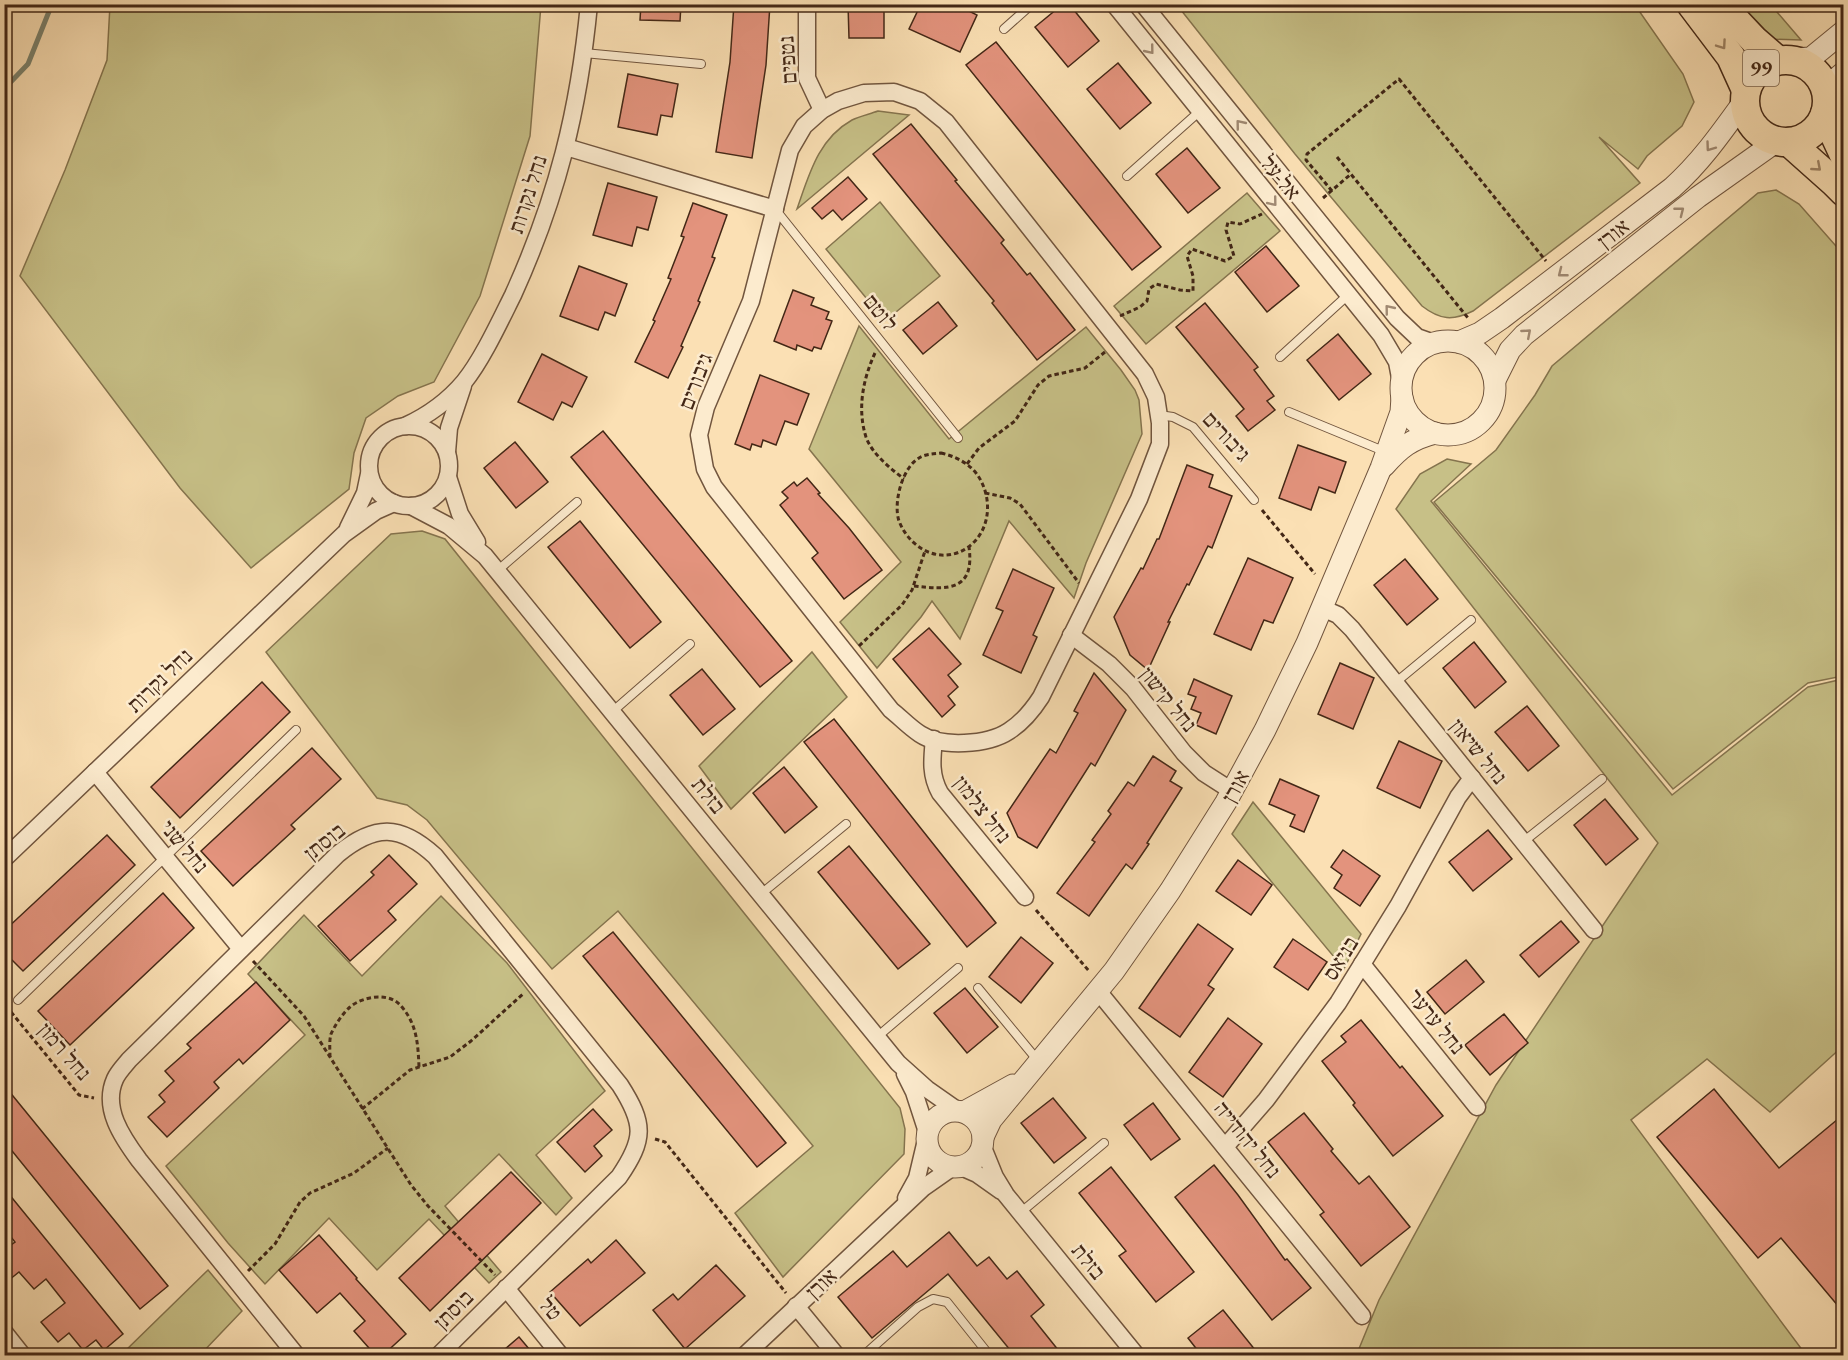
<svg xmlns="http://www.w3.org/2000/svg" width="1848" height="1360" viewBox="0 0 1848 1360" font-family="'EB Garamond','Frank Ruhl Libre',serif">
<rect width="100%" height="100%" fill="#fbe0b4"/>
<filter id="stains"><feTurbulence type="fractalNoise" baseFrequency=".00333" numOctaves="4"/><feColorMatrix values="0 0 0 0 .2 0 0 0 0 .09 0 0 0 0 .02 0 0 0 .5 -.17"/></filter>
<radialGradient id="worn" r=".72"><stop offset=".6" stop-color="#630" stop-opacity="0"/><stop offset="1" stop-color="#630" stop-opacity=".3"/></radialGradient>
<!-- green -->
<g fill="#c7c087" stroke="#85744e" stroke-width="1.5">
<path d="M 110,5 L 541,5 L 530,136 L 480,296 L 434,382 L 398,396 L 366,418 L 354,453 L 349,489 L 251,568 L 180,488 L 20,276 L 65,170 L 107,60 Z"/>
<path d="M 1177,5 L 1635,5 L 1683,74 L 1694,102 L 1682,126 L 1647,156 L 1638,169 L 1599,137 L 1640,183 L 1473,311 C 1453,321 1440,320 1422,306 L 1295,154 Z"/>
<path d="M 1735,5 L 1771,5 L 1801,40 L 1765,39 Z"/>
<path d="M 878,111 L 909,115 L 797,209 C 809,175 818,139 852,120 C 860,116 870,114 878,111 Z"/>
<path d="M 1776,190 L 1799,204 L 1843,254 L 1843,676 L 1808,683 L 1673,789 L 1434,502 L 1496,450 L 1535,395 L 1552,366 L 1758,193 Z"/>
<path d="M 1247,193 L 1280,231 L 1146,344 L 1114,306 Z"/>
<path d="M 880,202 L 940,276 L 885,321 L 826,249 Z"/>
<path d="M 859,326 L 949,439 L 1086,327 L 1121,370 L 1135,390 L 1139,400 L 1142,434 L 1086,563 L 1074,598 L 1009,521 L 960,639 L 932,601 L 921,617 L 877,668 L 840,622 L 901,562 L 809,449 Z"/>
<path d="M 1447,459 L 1471,464 L 1431,501 L 1672,795 L 1808,687 L 1843,679 L 1843,1046 L 1770,1112 L 1707,1059 L 1631,1120 L 1806,1355 L 1356,1356 L 1379,1300 L 1496,1085 L 1658,843 L 1396,509 L 1420,474 Z"/>
<path d="M 422,531 L 445,539 L 900,1108 L 905,1129 L 904,1154 L 783,1277 L 735,1213 L 813,1146 L 618,911 L 552,969 L 427,820 L 407,805 L 377,798 L 266,652 L 391,534 Z"/>
<path d="M 812,652 L 847,697 L 731,809 L 699,766 Z"/>
<path d="M 1253,802 L 1361,934 L 1344,969 L 1232,834 Z"/>
<path d="M 441,896 L 507,963 L 605,1091 L 536,1155 L 572,1198 L 556,1215 L 499,1154 L 445,1206 L 501,1272 L 489,1283 L 429,1219 L 377,1270 L 329,1218 L 265,1284 L 228,1243 L 166,1166 L 305,1035 L 248,974 L 304,915 L 362,976 Z"/>
<path d="M 208,1270 L 242,1311 L 200,1355 L 121,1355 Z"/>
</g>
<g fill="none" stroke-linecap="round" stroke-linejoin="round">
<!-- stream -->
<path stroke="#7a826e" stroke-width="5" d="M 4,89 L 28,64 L 52,4"/>
</g>
<!-- building -->
<g fill="#e3937d" stroke="#432716" stroke-width="1.5">
<path d="M 641,4 L 681,4 L 680,21 L 640,20 Z"/>
<path d="M 734,4 L 770,4 L 766,65 L 752,158 L 716,152 L 730,62 Z"/>
<path d="M 848,4 L 884,4 L 884,38 L 849,38 Z"/>
<path d="M 921,4 L 955,4 L 977,15 L 960,52 L 909,29 Z"/>
<path d="M 1063,4 L 1069,4 L 1099,41 L 1068,67 L 1035,27 Z"/>
<path d="M 996,42 L 1161,247 L 1132,270 L 966,65 Z"/>
<path d="M 1118,63 L 1151,103 L 1120,129 L 1087,89 Z"/>
<path d="M 628,74 L 678,84 L 672,117 L 661,115 L 657,135 L 618,127 Z"/>
<path d="M 911,124 L 957,180 L 955,181 L 1004,240 L 1001,243 L 1027,275 L 1030,273 L 1075,330 L 1037,360 L 992,303 L 994,301 L 873,154 Z"/>
<path d="M 1187,148 L 1220,188 L 1188,213 L 1156,174 Z"/>
<path d="M 848,177 L 867,199 L 842,220 L 833,210 L 822,219 L 812,208 Z"/>
<path d="M 608,183 L 657,197 L 648,230 L 637,227 L 632,246 L 593,235 Z"/>
<path d="M 693,203 L 727,215 L 712,257 L 715,258 L 698,301 L 700,302 L 681,346 L 683,347 L 668,378 L 635,362 L 655,321 L 653,320 L 671,279 L 668,278 L 684,237 L 681,236 Z"/>
<path d="M 1266,246 L 1299,286 L 1267,312 L 1235,272 Z"/>
<path d="M 579,266 L 627,284 L 615,316 L 605,312 L 598,330 L 560,316 Z"/>
<path d="M 793,290 L 814,298 L 811,305 L 829,312 L 826,319 L 832,321 L 821,349 L 814,347 L 812,351 L 797,345 L 796,350 L 774,341 Z"/>
<path d="M 938,302 L 957,326 L 923,354 L 903,330 Z"/>
<path d="M 1205,303 L 1258,367 L 1254,370 L 1274,396 L 1267,401 L 1275,410 L 1248,431 L 1236,416 L 1244,409 L 1176,327 Z"/>
<path d="M 1338,334 L 1371,374 L 1339,400 L 1307,360 Z"/>
<path d="M 542,354 L 587,377 L 572,407 L 562,402 L 553,420 L 518,402 Z"/>
<path d="M 760,375 L 809,394 L 797,425 L 785,421 L 776,445 L 763,440 L 761,447 L 752,444 L 750,450 L 735,444 Z"/>
<path d="M 603,431 L 792,661 L 760,687 L 571,457 Z"/>
<path d="M 515,442 L 548,482 L 516,508 L 484,468 Z"/>
<path d="M 1298,445 L 1346,462 L 1335,493 L 1319,487 L 1311,510 L 1279,498 Z"/>
<path d="M 1187,465 L 1213,475 L 1209,487 L 1232,496 L 1212,548 L 1208,546 L 1189,585 L 1187,584 L 1168,622 L 1170,622 L 1148,670 L 1130,655 L 1114,617 L 1141,568 L 1143,569 L 1157,539 L 1159,539 Z"/>
<path d="M 807,478 L 820,493 L 818,494 L 849,528 L 882,570 L 844,599 L 812,558 L 818,553 L 780,505 L 788,498 L 782,492 L 794,482 L 797,486 Z"/>
<path d="M 580,521 L 661,622 L 630,648 L 548,547 Z"/>
<path d="M 1248,558 L 1293,578 L 1273,623 L 1264,620 L 1251,650 L 1214,634 Z"/>
<path d="M 1405,559 L 1438,599 L 1407,625 L 1374,585 Z"/>
<path d="M 1013,569 L 1054,588 L 1033,635 L 1037,637 L 1021,673 L 983,655 L 1003,611 L 996,608 Z"/>
<path d="M 929,628 L 961,664 L 948,675 L 958,687 L 948,696 L 955,705 L 942,717 L 893,659 Z"/>
<path d="M 1474,642 L 1506,682 L 1475,708 L 1443,668 Z"/>
<path d="M 1340,663 L 1374,678 L 1353,729 L 1318,714 Z"/>
<path d="M 702,669 L 735,709 L 703,735 L 670,695 Z"/>
<path d="M 1094,673 L 1126,710 L 1095,766 L 1091,763 L 1037,848 L 1018,837 L 1007,813 L 1050,749 L 1056,753 L 1078,713 L 1074,711 Z"/>
<path d="M 1194,679 L 1232,696 L 1216,734 L 1196,725 L 1201,713 L 1191,709 L 1196,697 L 1188,694 Z"/>
<path d="M 262,682 L 290,712 L 180,818 L 151,787 Z"/>
<path d="M 1527,706 L 1559,746 L 1528,771 L 1495,732 Z"/>
<path d="M 834,719 L 996,923 L 967,947 L 804,742 Z"/>
<path d="M 1399,741 L 1442,761 L 1420,808 L 1377,788 Z"/>
<path d="M 312,748 L 341,779 L 291,825 L 295,829 L 233,886 L 201,851 Z"/>
<path d="M 1153,756 L 1176,771 L 1170,781 L 1182,788 L 1147,843 L 1149,844 L 1132,869 L 1126,864 L 1089,916 L 1057,893 L 1095,842 L 1092,840 L 1111,814 L 1108,811 L 1128,782 L 1134,786 Z"/>
<path d="M 784,767 L 817,807 L 785,833 L 753,793 Z"/>
<path d="M 1280,779 L 1319,796 L 1304,832 L 1290,826 L 1295,815 L 1269,804 Z"/>
<path d="M 1605,799 L 1638,839 L 1606,865 L 1574,825 Z"/>
<path d="M 1488,830 L 1512,859 L 1473,891 L 1449,862 Z"/>
<path d="M 107,835 L 135,865 L 23,971 L 4,952 L 4,931 Z"/>
<path d="M 849,846 L 930,944 L 898,969 L 818,872 Z"/>
<path d="M 1343,850 L 1380,876 L 1360,906 L 1334,888 L 1342,875 L 1331,867 Z"/>
<path d="M 389,855 L 417,884 L 388,911 L 396,920 L 350,961 L 318,926 L 374,875 L 371,872 Z"/>
<path d="M 1238,860 L 1272,885 L 1251,915 L 1216,891 Z"/>
<path d="M 163,893 L 194,928 L 70,1045 L 38,1011 Z"/>
<path d="M 1561,921 L 1579,942 L 1539,977 L 1520,955 Z"/>
<path d="M 1198,924 L 1233,949 L 1208,985 L 1214,989 L 1180,1037 L 1139,1008 Z"/>
<path d="M 613,932 L 786,1143 L 757,1167 L 583,956 Z"/>
<path d="M 1021,937 L 1053,963 L 1021,1003 L 989,977 Z"/>
<path d="M 1293,939 L 1327,962 L 1308,990 L 1274,967 Z"/>
<path d="M 1466,960 L 1484,982 L 1445,1014 L 1427,992 Z"/>
<path d="M 256,982 L 290,1020 L 243,1064 L 239,1059 L 214,1082 L 219,1088 L 167,1137 L 148,1117 L 165,1102 L 159,1095 L 174,1081 L 165,1071 L 191,1048 L 187,1044 Z"/>
<path d="M 965,988 L 998,1027 L 967,1053 L 934,1013 Z"/>
<path d="M 1504,1014 L 1528,1043 L 1490,1075 L 1465,1045 Z"/>
<path d="M 1228,1018 L 1262,1044 L 1223,1097 L 1189,1072 Z"/>
<path d="M 1361,1020 L 1400,1068 L 1402,1066 L 1443,1116 L 1393,1156 L 1353,1105 L 1355,1103 L 1322,1061 L 1346,1042 L 1341,1036 Z"/>
<path d="M 4,1085 L 168,1286 L 140,1309 L 4,1141 Z"/>
<path d="M 1714,1089 L 1779,1168 L 1844,1114 L 1844,1313 L 1781,1238 L 1758,1258 L 1657,1137 Z"/>
<path d="M 1053,1098 L 1086,1138 L 1054,1163 L 1021,1123 Z"/>
<path d="M 1153,1103 L 1180,1139 L 1151,1160 L 1124,1125 Z"/>
<path d="M 593,1109 L 612,1130 L 594,1146 L 602,1156 L 585,1172 L 557,1142 Z"/>
<path d="M 1304,1113 L 1333,1149 L 1331,1151 L 1359,1184 L 1369,1176 L 1410,1227 L 1361,1266 L 1320,1215 L 1324,1212 L 1268,1142 Z"/>
<path d="M 1214,1165 L 1238,1195 L 1285,1260 L 1287,1259 L 1311,1288 L 1272,1320 L 1175,1197 Z"/>
<path d="M 1111,1167 L 1194,1272 L 1156,1302 L 1119,1256 L 1126,1251 L 1079,1193 Z"/>
<path d="M 511,1172 L 541,1203 L 430,1311 L 399,1278 Z"/>
<path d="M 4,1188 L 123,1334 L 104,1350 L 96,1340 L 83,1350 L 69,1333 L 58,1342 L 41,1322 L 65,1303 L 46,1279 L 34,1289 L 19,1272 L 4,1284 L 4,1250 L 15,1242 L 4,1228 Z"/>
<path d="M 949,1232 L 977,1266 L 989,1257 L 1007,1279 L 1017,1271 L 1044,1305 L 1031,1316 L 1063,1356 L 1015,1356 L 948,1274 L 872,1338 L 838,1297 L 893,1251 L 907,1267 Z"/>
<path d="M 319,1235 L 357,1278 L 356,1279 L 406,1334 L 382,1356 L 376,1356 L 354,1331 L 365,1321 L 340,1293 L 317,1313 L 279,1270 Z"/>
<path d="M 616,1240 L 645,1273 L 580,1326 L 550,1292 L 588,1259 L 591,1263 Z"/>
<path d="M 716,1265 L 745,1296 L 685,1349 L 653,1310 L 673,1294 L 678,1300 Z"/>
<path d="M 1223,1310 L 1260,1356 L 1202,1356 L 1188,1338 Z"/>
<path d="M 519,1337 L 535,1356 L 497,1356 Z"/>
</g>
<g fill="none" stroke-linecap="round" stroke-linejoin="round">
<!-- service casing -->
<g stroke="#71553e" stroke-width="10">
<g id="service">
<path d="M 1004,29 L 1032,4"/>
<path d="M 584,53 L 701,64"/>
<path d="M 1127,176 L 1200,111"/>
<path d="M 775,209 L 958,438"/>
<path d="M 1280,357 L 1348,295"/>
<path d="M 1289,412 L 1386,452"/>
<path d="M 1159,415 L 1173,417 L 1193,427 L 1254,500"/>
<path d="M 497,571 L 577,502"/>
<path d="M 1395,683 L 1471,620"/>
<path d="M 612,712 L 690,644"/>
<path d="M 1523,842 L 1602,779"/>
<path d="M 761,894 L 846,824"/>
<path d="M 978,988 L 1039,1062"/>
<path d="M 18,1000 L 296,730"/>
<path d="M 877,1037 L 958,968"/>
<path d="M 1020,1213 L 1104,1143"/>
<path d="M 863,1356 L 918,1307 L 933,1299 L 947,1302 L 990,1356"/>
</g>
</g>
<!-- minor casing -->
<g stroke="#71553e" stroke-width="19">
<g id="minor">
<path d="M 807,4 L 807,78 L 822,110"/>
<path d="M 1114,4 L 1381,335 L 1397,362 L 1401,383"/>
<path d="M 1143,4 L 1397,318 L 1417,337 L 1434,343"/>
<path d="M 894,92 L 920,101 L 946,122 L 1145,374 L 1156,397 L 1160,423 L 1160,444 L 1139,499 L 1041,697 C 1032,711 1023,722 1009,731 C 988,745 941,748 920,734 C 909,727 900,717 891,710 L 714,487 L 705,469 L 699,435 L 706,407 L 751,301 L 790,150 L 804,126 L 822,110 L 838,101 L 864,93 Z"/>
<path d="M 566,147 L 775,209"/>
<circle cx="409" cy="466" r="40"/>
<path d="M 405,426 C 427,416 448,401 464,382 C 482,360 500,321 513,295 C 557,198 579,110 589,4"/>
<path d="M 447,452 L 449,428 L 463,386"/>
<path d="M 448,477 L 460,514 L 477,542"/>
<path d="M 411,506 L 449,526 L 485,556 L 898,1063 L 927,1089 L 957,1110"/>
<path d="M 348,528 L 365,493 L 369,474"/>
<path d="M 1322,608 L 1338,615 L 1352,629 L 1594,930"/>
<path d="M 1071,635 L 1109,664 L 1133,688 L 1184,753 L 1204,773 L 1232,791"/>
<path d="M 934,739 C 932,759 930,775 940,793 L 1025,897"/>
<path d="M 95,772 L 241,949"/>
<path d="M 4,859 L 344,534 L 376,511 L 394,503"/>
<path d="M 1362,964 L 1477,1107"/>
<path d="M 1098,991 L 1362,1316"/>
<path d="M 905,1074 L 914,1092 L 927,1132"/>
<path d="M 982,1145 L 995,1177 L 1006,1195 L 1137,1356"/>
<path d="M 1225,1147 L 1266,1100 L 1338,1003 L 1398,906 L 1458,797 L 1472,778"/>
<path d="M 961,1167 L 977,1174 L 1001,1191"/>
<path d="M 906,1198 L 917,1178 L 926,1140"/>
<path d="M 506,1288 L 561,1356"/>
<path d="M 796,1306 L 837,1356"/>
<path d="M 4,1332 L 23,1356"/>
<path d="M 297,1356 L 139,1160 C 122,1137 102,1108 115,1079 C 118,1072 125,1065 129,1060 L 338,854 C 375,824 400,824 435,856 L 620,1085 C 645,1124 645,1139 619,1177 L 438,1356"/>
<path d="M 744,1356 L 923,1188 L 953,1167"/>
</g>
</g>
<!-- tertiary casing -->
<g stroke="#71553e" stroke-width="23">
<g id="tertiary">
<path d="M 1790,59 L 1811,58 L 1844,31"/>
<path d="M 1828,100 L 1832,82 L 1844,72"/>
<circle cx="1448" cy="388" r="47"/>
<path d="M 1459,342 L 1480,333 L 1502,318 L 1672,188 C 1701,162 1722,132 1745,100"/>
<path d="M 1495,380 L 1510,350 L 1524,335 L 1698,197 L 1777,141"/>
<path d="M 1384,466 C 1400,448 1411,439 1435,433"/>
<circle cx="955" cy="1139" r="28"/>
<path d="M 964,1112 L 1013,1085"/>
<path d="M 983,1137 L 991,1120 L 1114,971 L 1170,891 L 1226,802 L 1265,730 L 1307,643 L 1381,468 L 1401,412 L 1402,397"/>
</g>
</g>
<!-- trunk casing -->
<g stroke="#432716" stroke-width="31">
<g id="trunk">
<path d="M 1691,4 L 1731,57 L 1746,90"/>
<path d="M 1720,4 L 1754,40 L 1777,60"/>
<circle cx="1786" cy="101" r="41"/>
<path d="M 1825,114 L 1844,155"/>
<path d="M 1789,142 L 1835,183 L 1844,192"/>
</g>
</g>
<!-- path -->
<g stroke="#432716" stroke-width="3" stroke-dasharray="4.5 3" stroke-linecap="butt">
<path d="M 1337,157 L 1468,318"/>
<path d="M 1332,191 L 1306,160 L 1307,154 L 1399,79 L 1546,261"/>
<path d="M 1323,198 L 1351,174"/>
<path d="M 1120,316 L 1140,307 L 1147,301 L 1149,289 L 1156,284 L 1180,290 L 1193,291 L 1193,276 L 1187,256 L 1192,249 L 1225,261 L 1234,256 L 1226,230 L 1228,222 L 1240,224 L 1262,214"/>
<path d="M 875,353 C 863,379 857,409 866,437 C 872,454 890,468 904,479"/>
<path d="M 941,453 C 954,456 967,462 976,473 C 992,494 992,526 972,544 C 946,567 911,552 899,521 C 893,503 902,468 919,458 C 925,454 933,454 941,453 Z"/>
<path d="M 967,464 L 979,448 L 1015,421 L 1038,385 L 1049,376 L 1085,368 L 1105,352"/>
<path d="M 985,493 L 1010,498 L 1020,504 L 1079,583"/>
<path d="M 1262,510 L 1315,574"/>
<path d="M 914,586 C 948,590 975,591 969,547"/>
<path d="M 859,646 L 902,605 L 912,590 L 925,551"/>
<path d="M 1036,910 L 1089,971"/>
<path d="M 253,961 L 304,1016 L 411,1185 L 428,1206 L 495,1275"/>
<path d="M 11,1012 L 79,1095 L 94,1098"/>
<path d="M 330,1057 C 330,1050 329,1041 331,1034 C 335,1025 343,1013 350,1007 C 363,996 390,992 401,1006 C 417,1024 418,1044 419,1067"/>
<path d="M 362,1109 L 410,1070 L 450,1057 L 471,1041 L 524,993"/>
<path d="M 655,1139 L 665,1142 L 786,1293"/>
<path d="M 248,1271 L 275,1244 L 300,1202 L 310,1193 L 354,1173 L 388,1148"/>
</g>
<!-- service -->
<use href="#service" stroke="#fcebce" stroke-width="8"/>
<!-- minor -->
<use href="#minor" stroke="#fcebce" stroke-width="16"/>
<!-- tertiary -->
<use href="#tertiary" stroke="#fcebce" stroke-width="21"/>
<!-- trunk -->
<use href="#trunk" stroke="#fbe0b4" stroke-width="28"/>
</g>
<!-- one-way arrows -->
<defs><path id="oneway-chevron" d="M-2-3.5L2.5 0L-2 3.5" fill="none" stroke-width="1.6" stroke-linecap="round" stroke-linejoin="round" transform="scale(1.5)"/></defs>
<g stroke="#9f8465">
<use href="#oneway-chevron" transform="translate(1722 45) rotate(55)"/>
<use href="#oneway-chevron" transform="translate(1817 167) rotate(41)"/>
</g>
<g stroke="#a08972">
<use href="#oneway-chevron" transform="translate(1150 50) rotate(51)"/>
<use href="#oneway-chevron" transform="translate(1240 124) rotate(-129)"/>
<use href="#oneway-chevron" transform="translate(1710 147) rotate(126)"/>
<use href="#oneway-chevron" transform="translate(1273 202) rotate(51)"/>
<use href="#oneway-chevron" transform="translate(1680 211) rotate(-38)"/>
<use href="#oneway-chevron" transform="translate(1562 273) rotate(142)"/>
<use href="#oneway-chevron" transform="translate(1389 309) rotate(-129)"/>
<use href="#oneway-chevron" transform="translate(1527 333) rotate(-41)"/>
</g>
<g text-anchor="middle" stroke-width="5" stroke-linejoin="round" paint-order="stroke">
<!-- shield labels -->
<rect fill="#fcebce" stroke="#7a624d" stroke-width="1.5" x="1743" y="50" width="36" height="36" rx="4.5"/>
<g font-size="21" font-weight="bold" fill="#432716">
<text x="1761" y="75">99</text>
</g>
<!-- street labels -->
<g font-size="22" fill="#432716" stroke="#fcebce">
<text transform="translate(787 60) rotate(-94)" y="8">נטפים</text>
<text transform="translate(1281 177) rotate(51)" y="8">אל-על</text>
<text transform="translate(527 194) rotate(-72)" y="8">נחל נקרות</text>
<text transform="translate(1613 233) rotate(-38)" y="8">אורן</text>
<text transform="translate(881 312) rotate(51)" y="8">לוטם</text>
<text transform="translate(695 381) rotate(-69)" y="8">גיבורים</text>
<text transform="translate(1227 436) rotate(47)" y="8">גיבורים</text>
<text transform="translate(159 680) rotate(-44)" y="8">נחל נקרות</text>
<text transform="translate(1169 699) rotate(51)" y="8">נחל קישון</text>
<text transform="translate(1479 751) rotate(51)" y="8">נחל שיאון</text>
<text transform="translate(1235 786) rotate(-61)" y="8">אורן</text>
<text transform="translate(709 795) rotate(51)" y="8">בזלת</text>
<text transform="translate(983 809) rotate(52)" y="8">נחל צלמון</text>
<text transform="translate(324 841) rotate(-39)" y="8">בוסתן</text>
<text transform="translate(185 846) rotate(50)" y="8">נחל שני</text>
<text transform="translate(1340 958) rotate(-58)" y="8">בניאס</text>
<text transform="translate(1437 1021) rotate(51)" y="8">נחל ערער</text>
<text transform="translate(65 1051) rotate(49)" y="8">נחל רמון</text>
<text transform="translate(1248 1139) rotate(51)" y="8">נחל יהודייה</text>
<text transform="translate(1089 1261) rotate(51)" y="8">בזלת</text>
<text transform="translate(821 1283) rotate(-43)" y="8">אורן</text>
<text transform="translate(551 1308) rotate(51)" y="8">טל</text>
<text transform="translate(453 1309) rotate(-45)" y="8">בוסתן</text>
</g>
</g>
<!-- margin -->
<rect width="1848" height="1360" fill="none" stroke="#fbe0b4" stroke-width="24"/>
<rect x="6" y="6" width="1836" height="1348" fill="none" stroke="#432716" stroke-width="3"/>
<rect x="12" y="12" width="1824" height="1336" fill="none" stroke="#432716" stroke-width="1.5"/>
<rect width="100%" height="100%" filter="url(#stains)"/>
<rect width="100%" height="100%" fill="url(#worn)"/>
</svg>
